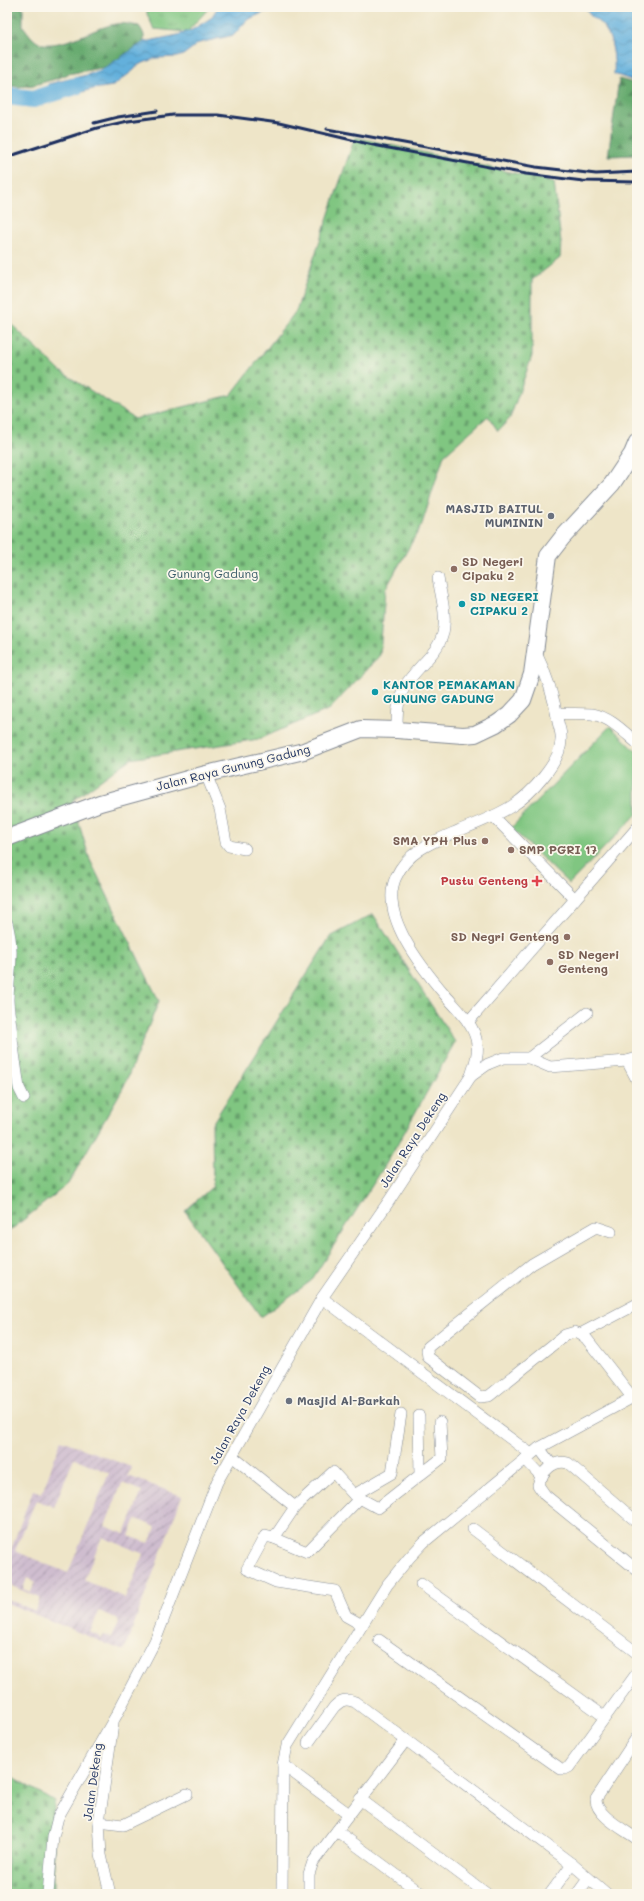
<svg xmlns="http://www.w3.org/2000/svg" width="644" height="1901" viewBox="0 0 644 1901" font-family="Mali,sans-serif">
<defs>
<pattern id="industrial-furrows" width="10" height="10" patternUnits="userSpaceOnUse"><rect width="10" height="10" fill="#cfbdcf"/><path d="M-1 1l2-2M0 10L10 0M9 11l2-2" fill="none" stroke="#a79aab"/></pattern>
<pattern id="grass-tufts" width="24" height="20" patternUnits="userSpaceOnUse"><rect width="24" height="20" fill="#80c681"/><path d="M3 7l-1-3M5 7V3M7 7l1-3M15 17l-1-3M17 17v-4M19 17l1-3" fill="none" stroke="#68a16d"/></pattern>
<pattern id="forest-firs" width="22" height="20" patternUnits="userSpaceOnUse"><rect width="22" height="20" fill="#68ab6f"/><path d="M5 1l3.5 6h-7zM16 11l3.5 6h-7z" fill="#558c5e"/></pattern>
<pattern id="cemetery-stones" width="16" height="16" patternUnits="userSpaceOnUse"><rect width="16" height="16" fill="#80c681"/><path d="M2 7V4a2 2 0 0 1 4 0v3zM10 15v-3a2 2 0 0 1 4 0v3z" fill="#68a16d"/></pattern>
<pattern id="water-waves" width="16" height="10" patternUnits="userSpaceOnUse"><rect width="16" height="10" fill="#63b0dc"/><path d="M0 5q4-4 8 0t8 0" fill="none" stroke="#5190b6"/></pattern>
</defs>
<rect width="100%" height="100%" fill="#fbf7ec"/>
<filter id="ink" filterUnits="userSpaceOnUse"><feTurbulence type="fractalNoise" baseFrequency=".025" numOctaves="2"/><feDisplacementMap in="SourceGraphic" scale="8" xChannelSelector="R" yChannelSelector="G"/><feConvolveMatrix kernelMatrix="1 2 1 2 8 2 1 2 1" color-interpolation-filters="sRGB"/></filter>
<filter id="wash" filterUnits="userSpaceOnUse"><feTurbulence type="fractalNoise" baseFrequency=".012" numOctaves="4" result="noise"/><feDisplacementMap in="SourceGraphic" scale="16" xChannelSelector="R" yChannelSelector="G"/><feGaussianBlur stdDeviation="0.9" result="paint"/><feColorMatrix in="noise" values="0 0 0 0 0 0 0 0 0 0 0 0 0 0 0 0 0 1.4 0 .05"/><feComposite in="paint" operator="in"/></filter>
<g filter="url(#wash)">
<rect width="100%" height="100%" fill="#eee5c8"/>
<!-- industrial -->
<path fill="url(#industrial-furrows)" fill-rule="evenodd" d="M 61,1440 L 131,1467 L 128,1476 L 182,1496 L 124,1651 L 7,1603 L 7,1599 L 35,1611 L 40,1598 L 7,1584 L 7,1560 L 33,1490 L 42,1493 ZM 74,1458 L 109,1473 L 68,1573 L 15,1551 L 36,1500 L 54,1507 ZM 122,1483 L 142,1491 L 125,1534 L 105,1526 ZM 136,1519 L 156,1527 L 149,1543 L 129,1536 ZM 102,1537 L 144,1554 L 125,1598 L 84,1580 ZM 27,1578 L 35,1582 L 31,1592 L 23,1589 ZM 99,1611 L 119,1620 L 111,1638 L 104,1635 L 102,1638 L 90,1632 Z"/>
<!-- grass -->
<path fill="url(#grass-tufts)" stroke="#4e7a70" d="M 147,7 L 210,7 L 187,32 L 154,29 L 147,14 Z"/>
<!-- forest -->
<g fill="url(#forest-firs)" stroke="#426d66">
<path d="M 7,7 L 23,7 L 23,26 C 28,32 34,43 43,44 C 68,46 91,29 115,24 C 122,22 131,25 139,26 C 145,34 146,39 141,47 L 112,66 L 68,74 L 59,78 L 34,85 L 18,87 L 7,85 Z"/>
<path d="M 619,79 L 637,84 L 637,155 L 608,156 Z"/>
</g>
<!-- cemetery -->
<g fill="url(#cemetery-stones)" stroke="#4e7a70">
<path d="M 355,137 L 554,182 L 561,242 L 560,258 L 532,280 L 532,356 L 510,418 L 498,431 L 488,416 L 444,455 L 422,524 L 385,590 L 380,655 L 330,709 L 259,739 L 130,759 L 72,801 L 90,860 L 159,1001 L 124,1086 L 68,1184 L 7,1233 L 7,320 L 60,371 L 135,419 L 231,395 L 296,311 Z"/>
<path d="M 373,914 L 455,1042 L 391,1156 L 311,1281 L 261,1317 L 185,1211 L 213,1186 L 212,1124 L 330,937 Z"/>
<path d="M 7,1773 L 54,1801 L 54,1894 L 7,1894 Z"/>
</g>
<!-- pitch -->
<path fill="#80c681" stroke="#4e7a70" d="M 610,726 L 637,752 L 637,814 L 569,884 L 511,828 Z"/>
<!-- water -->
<g fill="url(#water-waves)" stroke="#3f709d">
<path d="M 218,7 L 276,7 L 247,20 L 234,35 L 199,43 L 183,55 L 177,57 L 156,58 L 138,65 L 134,70 L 113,86 L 93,89 L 55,100 L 48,84 L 87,75 L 101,70 L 144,42 L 178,35 L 192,30 L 211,18 Z"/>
<path d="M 586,7 L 637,7 L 637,82 L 614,74 C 615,59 613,36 602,25 C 594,17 590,19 586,7 Z"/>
</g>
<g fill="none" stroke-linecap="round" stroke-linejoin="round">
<!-- river -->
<path stroke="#63b0dc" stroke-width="18" d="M 7,96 L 34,99 L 76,86"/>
</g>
</g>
<g filter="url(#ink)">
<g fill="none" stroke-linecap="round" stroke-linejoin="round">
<!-- street casing -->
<g stroke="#848a93" stroke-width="12">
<g id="street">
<path d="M 557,713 C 568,714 581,713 592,714 C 610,717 624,732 637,743"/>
<path d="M 397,730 C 397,715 397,701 404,688 C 414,668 438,655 443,633 C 447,615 441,596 438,578"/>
<path d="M 206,774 L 220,809 L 226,842 L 229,846 L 245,849"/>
<path d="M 493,816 L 575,899"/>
<path d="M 7,923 C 15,954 9,968 8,999 C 8,1012 12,1025 12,1039 L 7,1040"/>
<path d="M 468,1022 L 637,828"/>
<path d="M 12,1039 L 19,1088 L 24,1098"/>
<path d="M 529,1058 L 587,1013"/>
<path d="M 627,1061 L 637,1080"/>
<path d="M 471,1076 L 488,1064 L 503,1058 L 529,1058 L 550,1067 L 627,1061 L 637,1058"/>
<path d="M 611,1232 L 596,1227 L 532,1264 L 428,1347 L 427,1350 L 428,1357 L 480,1397 L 489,1396 L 565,1335 L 575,1332 L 586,1338 L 632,1397"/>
<path d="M 322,1298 L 531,1454"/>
<path d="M 580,1334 L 637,1304"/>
<path d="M 539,1448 L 552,1465"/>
<path d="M 232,1456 L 295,1507 L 333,1472 L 354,1495 L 392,1473 L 401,1414"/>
<path d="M 525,1459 L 542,1477"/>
<path d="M 420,1475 L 442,1458 L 440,1422"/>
<path d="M 354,1495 L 378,1508 L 420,1475 L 419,1416"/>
<path d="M 295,1507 L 274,1538 L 307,1552 L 360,1498"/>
<path d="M 637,1522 L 568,1463 C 553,1459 542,1472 538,1485 L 545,1495 L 637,1570"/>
<path d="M 473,1529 L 637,1653"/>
<path d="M 274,1538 L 265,1536 L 247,1569 L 276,1582 L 335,1591 L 346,1616 L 362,1625"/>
<path d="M 421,1584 L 605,1717"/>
<path d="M 379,1640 L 561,1769 L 565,1769 L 569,1767 L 637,1673"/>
<path d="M 637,1737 L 596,1799 C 595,1815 625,1830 637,1839"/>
<path d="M 308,1743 L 334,1707 C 341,1700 346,1698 355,1702 L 406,1740"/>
<path d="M 283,1765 L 349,1814"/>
<path d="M 360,1799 L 487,1894"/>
<path d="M 99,1822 L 123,1825 L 187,1794"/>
<path d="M 337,1831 L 422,1894"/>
<path d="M 48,1894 L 53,1837 L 58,1817 L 117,1714 L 155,1641 L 217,1482 L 322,1298 L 389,1201 L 471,1076 C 474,1065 479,1056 477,1044 C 475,1025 458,1010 446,996 C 423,969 378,915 396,877 C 408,850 435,841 460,830 C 478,823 496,816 512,806 C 530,795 561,762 561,740 C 562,734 559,727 558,722 C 554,697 547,675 536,653"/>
<path d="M 110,1894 L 101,1855 L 99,1822 L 113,1724"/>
<path d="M 282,1894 L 283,1765 L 287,1746 L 387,1585 L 409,1558 L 424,1542 L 539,1448 L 637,1395"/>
<path d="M 309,1894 L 309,1874 L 313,1862 L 406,1740 L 572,1864 L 607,1894"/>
<path d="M 550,1894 L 572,1864"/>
<path d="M 577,1894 L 588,1879"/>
</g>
</g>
<!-- secondary casing -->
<g stroke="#848a93" stroke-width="18">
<path id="secondary" d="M 7,838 L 100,803 L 206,774 L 304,751 L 361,729 L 397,730 L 463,735 L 475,734 L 496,724 L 509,715 L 523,700 L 532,674 L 548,556 L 562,538 L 612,484 L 632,454 L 637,442"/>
</g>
<!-- street -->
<use href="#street" stroke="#fff" stroke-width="11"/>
<!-- secondary -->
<use href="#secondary" stroke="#fff" stroke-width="16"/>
<!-- rail -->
<g stroke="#1b2f5e" stroke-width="3">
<path d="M 94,123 L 118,117 L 157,111"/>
<path d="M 327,129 L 536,167 L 596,174 L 637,172"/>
<path d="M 7,157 L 97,128 L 128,121 L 173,115 L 218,115 L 279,123 L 373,145 L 526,174 L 583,181 L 637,182"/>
</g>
</g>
</g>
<!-- markers -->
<g fill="#6b7280" stroke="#fbf7ec" stroke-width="1.5">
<circle cx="551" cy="516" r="4"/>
<circle cx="289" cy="1401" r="4"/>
</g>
<g fill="#8d6e63" stroke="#fbf7ec" stroke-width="1.5">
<circle cx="454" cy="569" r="4"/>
<circle cx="485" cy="841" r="4"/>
<circle cx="511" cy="850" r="4"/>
<circle cx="567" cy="937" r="4"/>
<circle cx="550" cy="962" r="4"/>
</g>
<g fill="#0f9aa8" stroke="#fbf7ec" stroke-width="1.5">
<circle cx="462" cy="604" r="4"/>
<circle cx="375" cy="692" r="4"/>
</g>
<path fill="#e0444e" stroke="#fbf7ec" stroke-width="1.5" d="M535 875h4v4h4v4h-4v4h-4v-4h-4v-4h4z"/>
<g text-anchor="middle" stroke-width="3.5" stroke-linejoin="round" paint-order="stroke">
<!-- worship labels -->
<g font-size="12" font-weight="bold" fill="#5b616d" stroke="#fbf7ec" text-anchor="end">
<text x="543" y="513">MASJID BAITUL<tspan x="543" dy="14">MUMININ</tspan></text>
<text x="297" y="1405" text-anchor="start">Masjid Al-Barkah</text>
</g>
<!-- education labels -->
<g font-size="12" font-weight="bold" fill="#785e54" stroke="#fbf7ec" text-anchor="start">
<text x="462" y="566">SD Negeri<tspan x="462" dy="14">Cipaku 2</tspan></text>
<text x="477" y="845" text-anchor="end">SMA YPH Plus</text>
<text x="519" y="854">SMP PGRI 17</text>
<text x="559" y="941" text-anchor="end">SD Negri Genteng</text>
<text x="558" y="959">SD Negeri<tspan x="558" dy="14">Genteng</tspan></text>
</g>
<!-- park labels -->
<g font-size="12" fill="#395c68" stroke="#fbf7ec">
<text x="213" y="578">Gunung Gadung</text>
</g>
<!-- culture labels -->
<g font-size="12" font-weight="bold" fill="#0d838f" stroke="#fbf7ec" text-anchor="start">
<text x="470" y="601">SD NEGERI<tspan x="470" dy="14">CIPAKU 2</tspan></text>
<text x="383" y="689">KANTOR PEMAKAMAN<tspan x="383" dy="14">GUNUNG GADUNG</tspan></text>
</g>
<!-- street labels -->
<g font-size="12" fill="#1b2f5e" stroke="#fbf7ec">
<text transform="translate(233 768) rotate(-14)" y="4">Jalan Raya Gunung Gadung</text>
<text transform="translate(413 1140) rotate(-57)" y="4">Jalan Raya Dekeng</text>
<text transform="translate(240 1415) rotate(-61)" y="4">Jalan Raya Dekeng</text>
<text transform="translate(93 1782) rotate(-82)" y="4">Jalan Dekeng</text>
</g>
<!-- health labels -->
<g font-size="12" font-weight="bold" fill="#be3a42" stroke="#fbf7ec" text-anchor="end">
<text x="528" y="885">Pustu Genteng</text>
</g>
</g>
<!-- margin -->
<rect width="644" height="1901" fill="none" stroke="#fbf7ec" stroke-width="24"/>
</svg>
